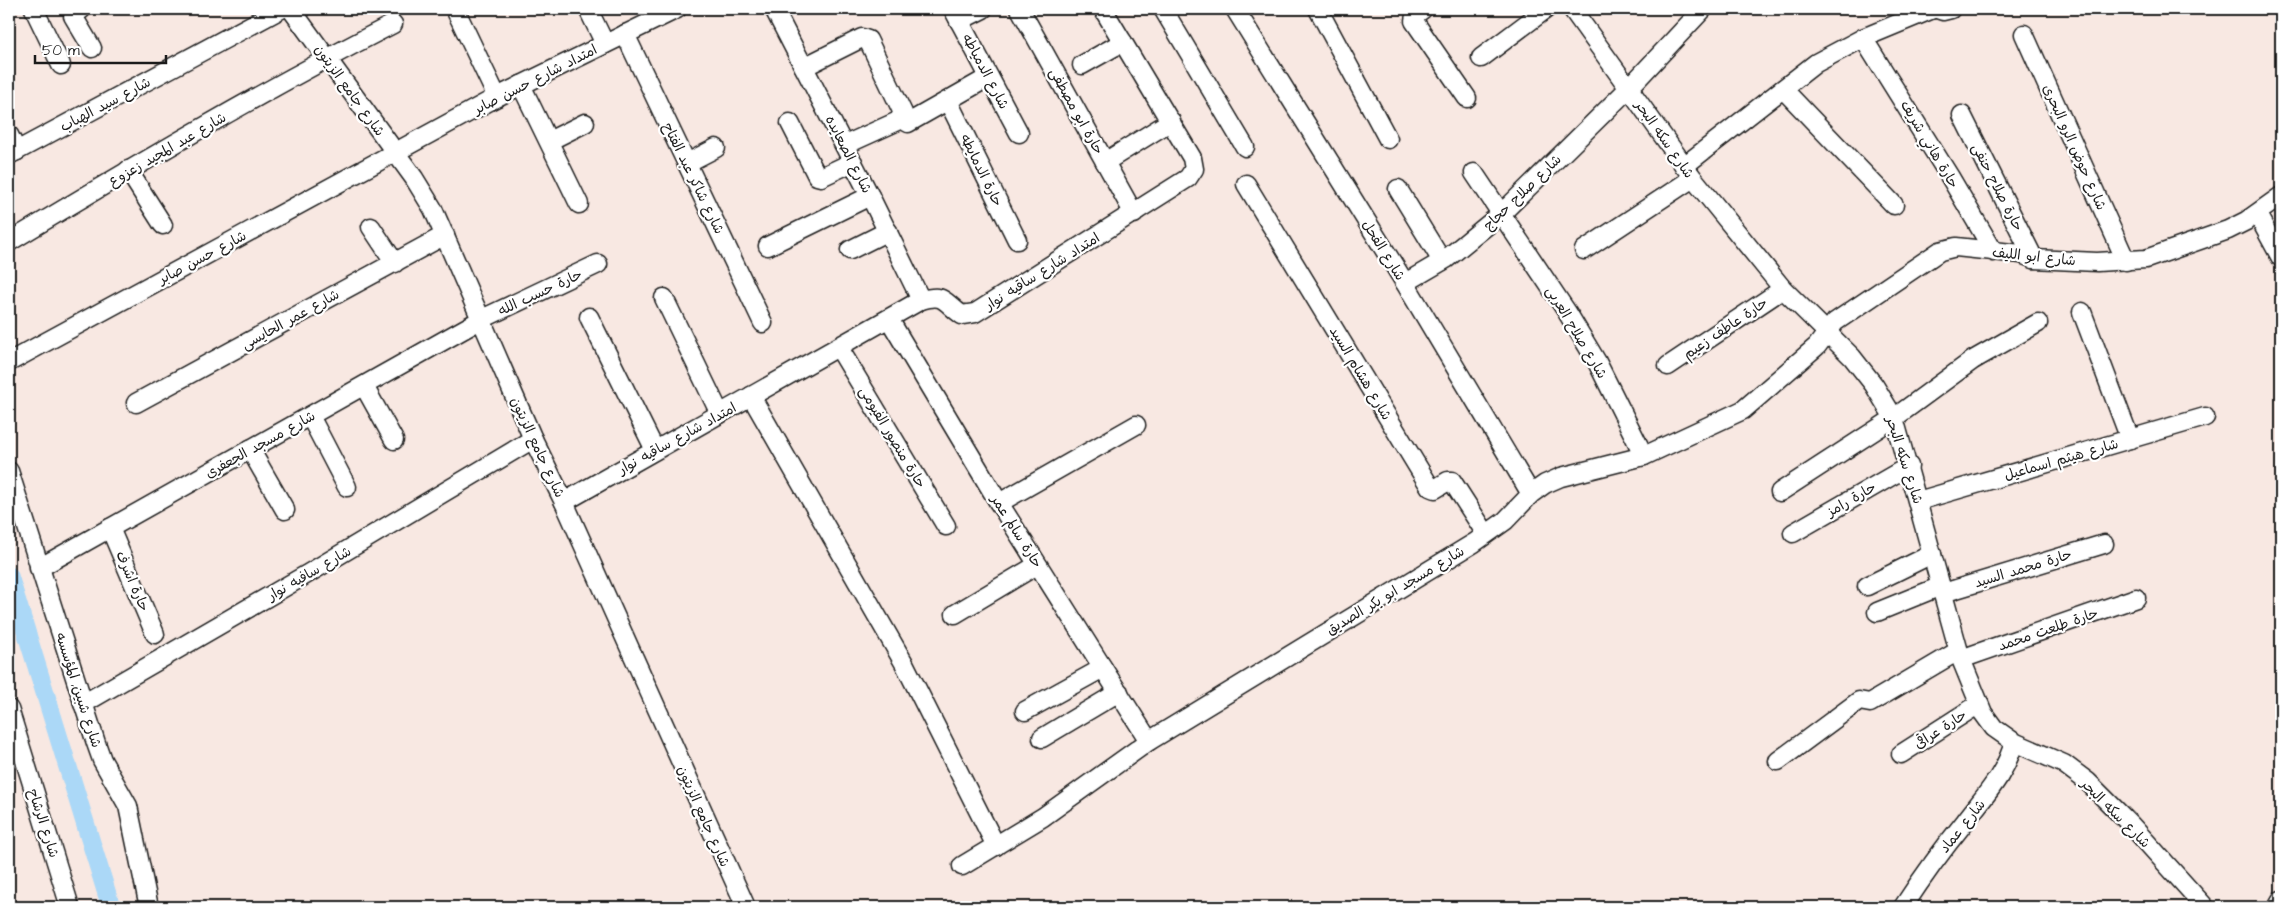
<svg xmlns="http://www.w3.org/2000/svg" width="2290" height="916" viewBox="0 0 2290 916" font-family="'Architects Daughter','Playpen Sans Arabic',sans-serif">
<rect width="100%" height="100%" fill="#f8e8e2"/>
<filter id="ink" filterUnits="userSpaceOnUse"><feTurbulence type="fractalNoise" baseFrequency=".02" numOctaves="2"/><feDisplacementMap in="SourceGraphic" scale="10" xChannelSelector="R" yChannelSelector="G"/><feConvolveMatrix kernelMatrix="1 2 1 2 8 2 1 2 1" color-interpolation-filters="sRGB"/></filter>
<g filter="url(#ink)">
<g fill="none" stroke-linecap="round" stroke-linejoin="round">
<!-- canal -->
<path stroke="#abd8f7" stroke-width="19" d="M 9,576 L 111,907"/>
<!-- minor casing -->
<g stroke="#1c1c1c" stroke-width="21">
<g id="minor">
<path d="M 34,9 L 61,65"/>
<path d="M 82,9 L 73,16 L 92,48"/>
<path d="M 291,9 L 414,178 L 433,209 L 533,439 L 564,502 L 746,907"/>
<path d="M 455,9 L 497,97"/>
<path d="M 588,9 L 605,44"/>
<path d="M 774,9 L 870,196 L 921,300"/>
<path d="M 953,9 L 1019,133"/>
<path d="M 1020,9 L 1134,214"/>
<path d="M 1163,9 L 1245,147"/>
<path d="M 1235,9 L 1405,283 L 1531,494"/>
<path d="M 1318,9 L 1388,139"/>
<path d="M 1423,9 L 1415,15 L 1414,21 L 1467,98"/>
<path d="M 1572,9 L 1693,178 L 1783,289 L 1852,357 L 1874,385 L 1894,418 L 1961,659 L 1983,713 L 1994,728 L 2014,742 L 2064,764 L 2088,782 L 2131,825 L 2205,907"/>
<path d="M 1937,9 L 1943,11 L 1951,9"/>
<path d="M 959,21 L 983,9"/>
<path d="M 625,34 L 763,323"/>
<path d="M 2024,34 L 2126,261"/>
<path d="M 1863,38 L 1950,177 L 1994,252"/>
<path d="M 1481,58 L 1546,9"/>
<path d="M 1082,65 L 1123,42"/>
<path d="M 804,67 L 862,38 L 868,40 L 903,113 L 898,121 L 845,145"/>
<path d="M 521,85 L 579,204"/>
<path d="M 1783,89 L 1894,205"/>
<path d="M 948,101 L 1017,240"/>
<path d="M 1962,115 L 2034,259"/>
<path d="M 790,123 L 817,176 L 821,177 L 853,162"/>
<path d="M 908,123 L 989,77"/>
<path d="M 9,135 L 17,151"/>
<path d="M 549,141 L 585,123"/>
<path d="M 9,155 L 281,9"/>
<path d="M 1105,162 L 1171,121"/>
<path d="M 687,163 L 716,148"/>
<path d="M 1684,166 L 1816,63 L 1863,38 L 1933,9"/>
<path d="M 128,170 L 163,225"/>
<path d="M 1474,173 L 1567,312 L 1597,362 L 1644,456"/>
<path d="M 1246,184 L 1430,487 L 1435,489 L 1448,481 L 1452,481 L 1486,534"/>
<path d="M 1398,189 L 1442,261"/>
<path d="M 2257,214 L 2281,258"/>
<path d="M 371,227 L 395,263"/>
<path d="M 9,242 C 135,166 262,91 393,24"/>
<path d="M 768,246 L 870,196"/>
<path d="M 850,250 L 888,231"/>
<path d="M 1584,250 L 1693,178"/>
<path d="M 1405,283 L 1446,259 L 1501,214 L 1629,88 L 1703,9"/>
<path d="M 664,298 L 720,414"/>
<path d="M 2082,312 L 2130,439"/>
<path d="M 589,317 L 655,450"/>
<path d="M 889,319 L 999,503 L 1149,741"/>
<path d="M 839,348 L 946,526"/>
<path d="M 9,362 L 497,97 L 677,9"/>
<path d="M 1668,366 L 1783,289"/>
<path d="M 364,386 L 394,440"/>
<path d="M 751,396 L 904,663 L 996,846"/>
<path d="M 136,403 L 445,235"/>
<path d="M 310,416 L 347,487"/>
<path d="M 250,449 L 285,510"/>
<path d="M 9,471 L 96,743 L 102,760 L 128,806 L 149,907"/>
<path d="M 1780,492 L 1894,418 L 1973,360 L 2038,323"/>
<path d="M 1918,501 L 2205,417"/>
<path d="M 564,502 L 921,300 C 946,293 943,302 962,315 L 975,313 L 1188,178 L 1194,169 L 1192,158 L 1103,9"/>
<path d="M 999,503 L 1136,425"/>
<path d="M 110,528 L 155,634"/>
<path d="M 1793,533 L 1909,466"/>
<path d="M 39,568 L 482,319 L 598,264"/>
<path d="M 1867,586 L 1932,554"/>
<path d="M 1943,593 L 2104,544"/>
<path d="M 1877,612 L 1941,586"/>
<path d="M 955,614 L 1037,565"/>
<path d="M 1961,659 L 2136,598"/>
<path d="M 83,704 L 309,573 L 533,439"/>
<path d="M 9,709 L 70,907"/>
<path d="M 1025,711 L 1103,668"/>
<path d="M 1042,738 L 1119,692"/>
<path d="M 1901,754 L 1979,704"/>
<path d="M 1778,761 L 1859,701 L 1870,703 L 1958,651"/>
<path d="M 962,866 L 1043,817 L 1149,741 L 1474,543 L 1505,521 L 1531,494 L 1545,484 L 1561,477 L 1644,456 L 1743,410 L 1817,346 L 1835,322 L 1940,251 L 1956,247 L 2021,254 L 2034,259 L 2097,262 L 2146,259 L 2228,230 L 2246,221 L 2281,196"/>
<path d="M 1903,907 C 1922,878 1942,850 1964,823 C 1984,796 2005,776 2014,742"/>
<path d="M 2277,907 L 2281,900"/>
</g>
</g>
<!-- minor -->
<use href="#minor" stroke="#fff" stroke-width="18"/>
</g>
</g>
<g text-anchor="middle" stroke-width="4.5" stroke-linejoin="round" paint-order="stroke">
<!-- street labels -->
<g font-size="14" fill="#1c1c1c" stroke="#fff">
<text transform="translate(986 71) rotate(62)" y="5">شارع الدمياطه</text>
<text transform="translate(535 79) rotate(-27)" y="5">امتداد شارع حسن صابر</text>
<text transform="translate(350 90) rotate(54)" y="5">شارع جامع الزيتون</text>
<text transform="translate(105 104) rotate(-28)" y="5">شارع سيد الهباب</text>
<text transform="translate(1077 111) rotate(61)" y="5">حارة ابو مصطفى</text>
<text transform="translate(1665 139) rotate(55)" y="5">شارع سكه البحر</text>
<text transform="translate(1930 144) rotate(59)" y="5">حارة هاني شريف</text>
<text transform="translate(2075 147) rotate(66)" y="5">شارع حوض الرو البحرى</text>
<text transform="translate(167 149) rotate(-30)" y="5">شارع عبد المجيد زعزوع</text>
<text transform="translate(849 154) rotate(63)" y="5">شارع الصعايده</text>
<text transform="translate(982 170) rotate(64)" y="5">حارة الدمايطه</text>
<text transform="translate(694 178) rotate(64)" y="5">شارع شاكر عبد الفتاح</text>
<text transform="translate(1998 187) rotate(63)" y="5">حارة صلاح حنفى</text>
<text transform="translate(1522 192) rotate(-44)" y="5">شارع صلاح حجاج</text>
<text transform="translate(1384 250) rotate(58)" y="5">شارع الفحل</text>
<text transform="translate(2034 256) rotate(6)" y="5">شارع ابو الليف</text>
<text transform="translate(202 257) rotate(-28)" y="5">شارع حسن صابر</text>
<text transform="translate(1042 271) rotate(-32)" y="5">امتداد شارع ساقيه نوار</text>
<text transform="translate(540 292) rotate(-25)" y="5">حارة حسب الله</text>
<text transform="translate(290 319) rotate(-29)" y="5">شارع عمر الحايسى</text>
<text transform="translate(1725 328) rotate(-34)" y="5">حارة عاطف زعيم</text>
<text transform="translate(1577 332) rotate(59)" y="5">شارع صلاح العربى</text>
<text transform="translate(1361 373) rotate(59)" y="5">شارع هشام السيد</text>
<text transform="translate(893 437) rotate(59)" y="5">حارة منصور الفيومى</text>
<text transform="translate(677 438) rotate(-29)" y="5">امتداد شارع ساقيه نوار</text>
<text transform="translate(260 444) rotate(-29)" y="5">شارع مسجد الجعفرى</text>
<text transform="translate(538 447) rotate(65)" y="5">شارع جامع الزيتون</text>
<text transform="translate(2061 459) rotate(-16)" y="5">شارع هيثم اسماعيل</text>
<text transform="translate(1905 460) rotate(72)" y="5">شارع سكه البحر</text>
<text transform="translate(1851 499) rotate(-30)" y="5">حارة رامز</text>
<text transform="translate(1017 531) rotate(58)" y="5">حارة سالم عمر</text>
<text transform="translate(2023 568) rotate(-17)" y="5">حارة محمد السيد</text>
<text transform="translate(309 573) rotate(-30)" y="5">شارع سافيه نوار</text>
<text transform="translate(133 581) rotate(67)" y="5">حارة اشرف</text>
<text transform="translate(1395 590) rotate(-31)" y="5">شارع مسجد ابو بكر الصديق</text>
<text transform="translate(2048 629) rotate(-19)" y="5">حارة طلعت محمد</text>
<text transform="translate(79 690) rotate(72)" y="5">شارع شبين, المؤسسه</text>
<text transform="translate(1940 729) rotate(-33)" y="5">حارة عراقى</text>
<text transform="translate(2116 813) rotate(45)" y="5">شارع سكه البحر</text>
<text transform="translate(704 816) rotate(66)" y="5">شارع جامع الزيتون</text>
<text transform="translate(44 823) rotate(72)" y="5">شارع الرشاح</text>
<text transform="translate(1962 826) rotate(-51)" y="5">شارع عماد</text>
</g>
</g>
<!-- margin -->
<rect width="2290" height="916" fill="none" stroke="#fff" stroke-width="30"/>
<rect x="15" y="15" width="2260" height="886" fill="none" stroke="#1c1c1c" stroke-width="2" filter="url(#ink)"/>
<!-- scale -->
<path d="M35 55v8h131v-8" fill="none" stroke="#1c1c1c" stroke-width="2.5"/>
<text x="42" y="55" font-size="15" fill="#1c1c1c" stroke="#ffffff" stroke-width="4" paint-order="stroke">50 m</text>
</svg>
